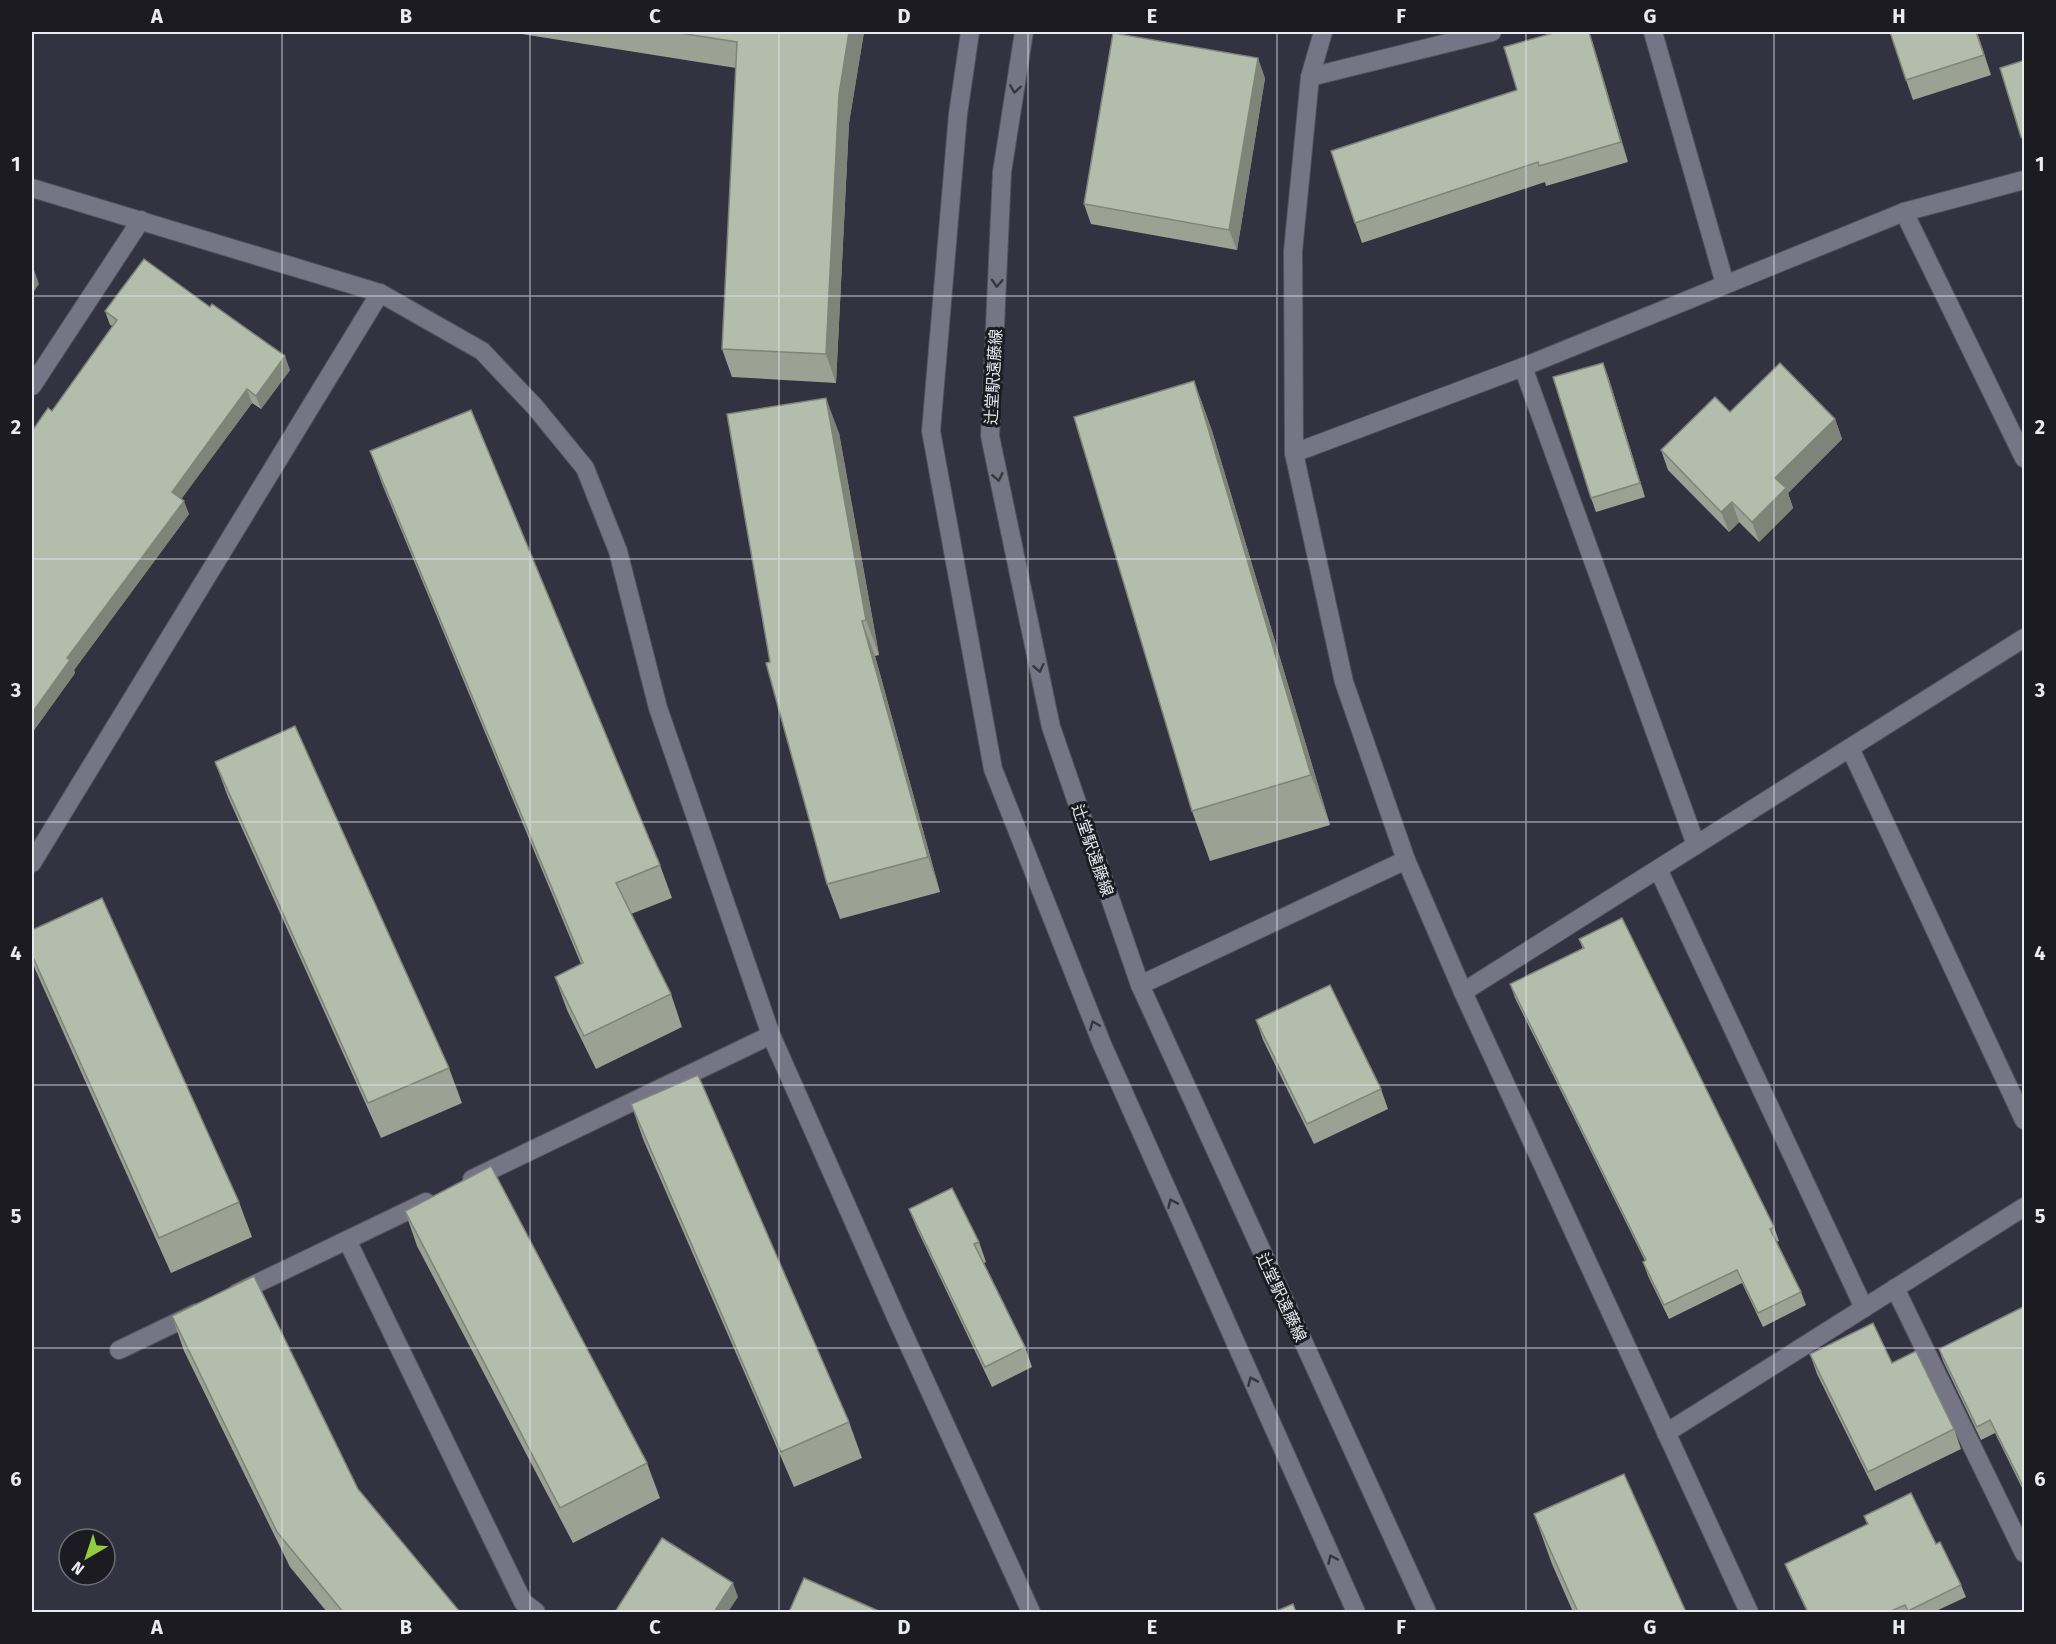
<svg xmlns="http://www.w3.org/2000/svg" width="2056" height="1644" viewBox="0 0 2056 1644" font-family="'Fira Sans','Noto Sans JP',sans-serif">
<rect width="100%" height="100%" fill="#333240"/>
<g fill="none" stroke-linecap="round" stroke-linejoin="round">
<!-- lane casing -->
<g stroke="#51505c" stroke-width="20">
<path id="lane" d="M 347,1240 L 523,1602 L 536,1612"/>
</g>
<!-- street casing -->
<g stroke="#51505c" stroke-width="20">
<g id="street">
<path d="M 1653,32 L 1725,284"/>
<path d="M 1310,77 L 1492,32"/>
<path d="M 1904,212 L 2024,458"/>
<path d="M 1523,367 L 1696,845"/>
<path d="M 32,386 L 141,220"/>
<path d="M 1294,453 L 1523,367 L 1904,212 L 2024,180"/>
<path d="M 1850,748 L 2024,1120"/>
<path d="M 32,863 L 380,293"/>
<path d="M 1658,869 L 1864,1308"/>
<path d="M 472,1179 L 771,1035"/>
<path d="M 1895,1288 L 2024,1553"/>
<path d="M 237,1293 L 426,1202"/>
<path d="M 119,1350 L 196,1313"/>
<path d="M 1666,1433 L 2024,1207"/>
<path d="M 1749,1612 L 1463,992 L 2024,638"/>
</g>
</g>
<!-- secondary casing -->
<g stroke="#51505c" stroke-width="20">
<g id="secondary">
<path d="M 970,32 L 958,114 L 931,431 L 993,769 L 1102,1044 L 1356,1612"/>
<path d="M 1024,32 L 1002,172 L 990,436 L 1051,727 L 1140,985 L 1427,1612"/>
<path d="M 1323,32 L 1310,77 L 1293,251 L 1294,453 L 1344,682 L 1406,860 L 1463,992"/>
<path d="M 32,188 L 380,293 L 482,351 L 535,407 L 585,468 L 618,551 L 658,708 L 771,1035 L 896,1317 L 1031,1612"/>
<path d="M 1140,985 L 1406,860"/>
</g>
</g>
<!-- lane -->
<use href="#lane" stroke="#767585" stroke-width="18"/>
<!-- street -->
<use href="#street" stroke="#767585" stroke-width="18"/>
<!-- secondary -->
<use href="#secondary" stroke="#767585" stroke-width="18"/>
</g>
<!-- wall -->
<g fill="#9ba294">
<path d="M 509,32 L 864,32 L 849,123 L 836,383 L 732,377 L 722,349 L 736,68 Z"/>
<path d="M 1557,32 L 1589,32 L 1628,162 L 1546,186 L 1545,182 L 1362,243 L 1355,223 L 1517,90 Z"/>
<path d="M 1977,32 L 1991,75 L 1913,100 L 1906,80 Z"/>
<path d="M 2025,60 L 2025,146 L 2021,137 Z"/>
<path d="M 1265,78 L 1237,250 L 1091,224 L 1084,204 Z"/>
<path d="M 105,311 L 290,370 L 261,409 L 252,403 L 181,499 L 189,514 L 74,670 L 75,673 L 32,733 L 32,431 L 52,411 L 113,326 L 110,325 Z"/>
<path d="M 1608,376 L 1645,497 L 1596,512 L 1591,498 Z"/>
<path d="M 1194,381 L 1212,431 L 1330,825 L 1210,861 L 1192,811 Z"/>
<path d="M 1730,412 L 1835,419 L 1842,439 L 1788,493 L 1793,508 L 1759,542 L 1739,522 L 1729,532 L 1668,470 L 1661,450 Z"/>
<path d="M 839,433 L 879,655 L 875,656 L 940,892 L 840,919 L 827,884 L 770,662 Z"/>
<path d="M 370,451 L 660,865 L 672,898 L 631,914 L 671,994 L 682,1027 L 596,1069 L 567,1010 L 555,977 L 581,964 L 382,484 Z"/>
<path d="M 215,762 L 449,1068 L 462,1103 L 381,1138 L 228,797 Z"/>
<path d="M 32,930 L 239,1202 L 252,1237 L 171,1273 L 35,969 L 32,960 Z"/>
<path d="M 1579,939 L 1774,1227 L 1779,1241 L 1776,1242 L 1801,1292 L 1806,1305 L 1763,1327 L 1742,1283 L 1669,1319 L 1648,1276 L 1643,1262 L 1645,1261 L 1515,998 L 1510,984 L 1583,949 Z"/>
<path d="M 1256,1020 L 1381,1089 L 1388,1109 L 1314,1144 L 1263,1040 Z"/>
<path d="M 631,1104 L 849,1422 L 862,1458 L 794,1487 L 643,1139 Z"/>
<path d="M 909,1209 L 979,1242 L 986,1262 L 984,1263 L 1025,1347 L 1032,1367 L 992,1387 L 917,1229 Z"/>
<path d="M 405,1211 L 647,1463 L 660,1498 L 573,1543 L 417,1246 Z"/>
<path d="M 2025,1306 L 2025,1494 L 1995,1433 L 1981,1440 L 1943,1361 L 1939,1349 Z"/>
<path d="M 172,1316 L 358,1489 L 460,1612 L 327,1612 L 290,1567 L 184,1351 Z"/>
<path d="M 1810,1354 L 1892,1363 L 1954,1429 L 1961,1449 L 1875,1491 L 1817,1374 Z"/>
<path d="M 1534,1514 L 1686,1612 L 1573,1612 L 1552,1564 Z"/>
<path d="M 1864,1516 L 1936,1544 L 1961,1585 L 1966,1597 L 1934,1612 L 1807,1612 L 1790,1576 L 1785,1564 L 1867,1524 Z"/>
</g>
<!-- shaded-wall -->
<g fill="#7e8478">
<path d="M 849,32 L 864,32 L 849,123 L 836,383 L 826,354 L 839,94 Z"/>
<path d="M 1589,32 L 1593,43 L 1628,162 L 1621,142 Z"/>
<path d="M 1976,32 L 1977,32 L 1991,75 L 1984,55 Z"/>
<path d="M 1258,58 L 1265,78 L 1237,250 L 1229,230 Z"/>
<path d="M 34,270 L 39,284 L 32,294 L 32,273 Z"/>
<path d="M 285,356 L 290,370 L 261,409 L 256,396 Z"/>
<path d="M 1603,363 L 1608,376 L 1645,497 L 1640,483 Z"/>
<path d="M 1194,381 L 1212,431 L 1330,825 L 1311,775 Z"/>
<path d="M 247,389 L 252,403 L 177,505 L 172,492 Z"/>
<path d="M 826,398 L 839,433 L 879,655 L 866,620 Z"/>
<path d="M 1835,419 L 1842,439 L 1788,493 L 1793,508 L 1759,542 L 1752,522 L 1775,478 Z"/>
<path d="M 184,501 L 189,514 L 74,670 L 75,673 L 32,733 L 32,713 L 67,658 Z"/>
<path d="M 1732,502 L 1739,522 L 1729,532 L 1721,512 Z"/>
<path d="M 862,621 L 875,656 L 940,892 L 928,857 Z"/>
<path d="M 733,1583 L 738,1597 L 728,1612 L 714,1612 Z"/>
</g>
<!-- building -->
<g fill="#b4bcac" stroke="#7e8478" stroke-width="1.5">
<path d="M 673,32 L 849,32 L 839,94 L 826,354 L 722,349 L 737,42 Z"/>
<path d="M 1557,32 L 1589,32 L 1621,142 L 1539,166 L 1538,162 L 1355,223 L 1331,151 L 1517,90 L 1504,47 Z"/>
<path d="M 1890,32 L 1976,32 L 1984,55 L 1906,80 Z"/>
<path d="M 1113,33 L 1258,58 L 1229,230 L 1084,204 Z"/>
<path d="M 2025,60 L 2025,136 L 2021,137 L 2000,68 Z"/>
<path d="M 144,259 L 210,307 L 212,304 L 285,356 L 256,396 L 247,389 L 172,492 L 184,501 L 67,658 L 70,660 L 32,713 L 32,431 L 48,408 L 52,411 L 117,320 L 105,311 Z"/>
<path d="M 1603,363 L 1640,483 L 1591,498 L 1553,377 Z"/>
<path d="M 1780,363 L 1835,419 L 1775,478 L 1786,488 L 1752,522 L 1732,502 L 1721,512 L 1661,450 L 1715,397 L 1730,412 Z"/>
<path d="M 1194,381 L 1311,775 L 1192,811 L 1074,417 Z"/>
<path d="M 826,398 L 866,620 L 862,621 L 928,857 L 827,884 L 766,663 L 770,662 L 727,414 Z"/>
<path d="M 471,410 L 660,865 L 616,883 L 671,994 L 584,1036 L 555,977 L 583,963 L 370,451 Z"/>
<path d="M 295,726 L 449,1068 L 368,1103 L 215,762 Z"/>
<path d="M 102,898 L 239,1202 L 159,1238 L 32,955 L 32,930 Z"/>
<path d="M 1622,918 L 1774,1227 L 1770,1229 L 1801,1292 L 1758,1313 L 1737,1270 L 1664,1305 L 1643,1262 L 1646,1260 L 1510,984 L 1584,948 L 1579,939 Z"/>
<path d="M 1330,985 L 1381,1089 L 1307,1124 L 1256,1020 Z"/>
<path d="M 698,1075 L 849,1422 L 781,1452 L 631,1104 Z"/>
<path d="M 491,1166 L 647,1463 L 560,1508 L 405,1211 Z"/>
<path d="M 952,1188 L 979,1242 L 974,1244 L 1025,1347 L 985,1367 L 909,1209 Z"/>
<path d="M 254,1276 L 358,1489 L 460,1612 L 343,1612 L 277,1532 L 172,1316 Z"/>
<path d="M 2025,1306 L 2025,1490 L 1990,1420 L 1977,1427 L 1939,1349 Z"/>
<path d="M 1873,1323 L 1892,1363 L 1916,1351 L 1954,1429 L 1868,1472 L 1810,1354 Z"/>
<path d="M 1624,1474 L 1686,1612 L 1578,1612 L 1534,1514 Z"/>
<path d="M 1911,1493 L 1936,1544 L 1940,1542 L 1961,1585 L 1908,1611 L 1905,1605 L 1889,1612 L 1808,1612 L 1785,1564 L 1868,1524 L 1864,1516 Z"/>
<path d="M 662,1538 L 733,1583 L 714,1612 L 615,1612 Z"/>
<path d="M 804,1578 L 881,1612 L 789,1612 Z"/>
<path d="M 1293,1604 L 1296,1612 L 1274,1612 Z"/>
</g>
<!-- one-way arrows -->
<defs><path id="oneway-chevron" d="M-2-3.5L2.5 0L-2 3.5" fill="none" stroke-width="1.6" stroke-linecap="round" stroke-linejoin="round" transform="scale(1.5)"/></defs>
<g stroke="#36363f">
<use href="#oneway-chevron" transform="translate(1015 89) rotate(99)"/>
<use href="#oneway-chevron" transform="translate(997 283) rotate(93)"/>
<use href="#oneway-chevron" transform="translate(998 477) rotate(78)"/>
<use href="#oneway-chevron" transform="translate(1039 668) rotate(78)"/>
<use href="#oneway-chevron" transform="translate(1094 1025) rotate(-112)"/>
<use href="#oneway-chevron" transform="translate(1172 1203) rotate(-114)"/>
<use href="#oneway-chevron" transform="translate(1252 1381) rotate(-114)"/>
<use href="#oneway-chevron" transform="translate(1332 1559) rotate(-114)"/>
</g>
<!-- grid -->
<path fill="none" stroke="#eaeaf3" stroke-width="1.5" stroke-opacity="0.55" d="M 282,32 L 282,1612M 530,32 L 530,1612M 779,32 L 779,1612M 1028,32 L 1028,1612M 1277,32 L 1277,1612M 1526,32 L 1526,1612M 1774,32 L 1774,1612M 32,296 L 2024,296M 32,559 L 2024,559M 32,822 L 2024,822M 32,1085 L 2024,1085M 32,1348 L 2024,1348"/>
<g text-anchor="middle" stroke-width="6" stroke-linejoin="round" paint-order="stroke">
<!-- street labels -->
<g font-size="16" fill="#eaeaf3" stroke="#1b1b21">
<text transform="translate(993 377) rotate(-87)" y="6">辻堂駅遠藤線</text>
<text transform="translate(1093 850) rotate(71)" y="6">辻堂駅遠藤線</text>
<text transform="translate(1282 1297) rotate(65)" y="6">辻堂駅遠藤線</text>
</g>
</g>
<!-- border -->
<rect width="2056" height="1644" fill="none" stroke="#1b1b21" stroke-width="66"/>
<!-- north arrow -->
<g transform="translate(87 1557) rotate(219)"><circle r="28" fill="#1b1b21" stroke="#6e6e75" stroke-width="1.5"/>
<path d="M0-4.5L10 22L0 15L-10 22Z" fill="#92cd3e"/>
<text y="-9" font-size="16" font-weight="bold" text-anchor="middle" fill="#eaeaf3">N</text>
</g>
<rect x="33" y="33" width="1990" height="1578" fill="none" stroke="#eaeaf3" stroke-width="2"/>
<g font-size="20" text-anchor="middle" font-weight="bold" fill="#eaeaf3">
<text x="157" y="23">A</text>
<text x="406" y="23">B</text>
<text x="655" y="23">C</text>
<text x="904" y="23">D</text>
<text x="1152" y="23">E</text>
<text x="1401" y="23">F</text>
<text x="1650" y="23">G</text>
<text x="1899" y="23">H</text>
<text x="16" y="171">1</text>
<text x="2040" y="171">1</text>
<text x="16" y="434">2</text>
<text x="2040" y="434">2</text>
<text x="16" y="697">3</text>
<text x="2040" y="697">3</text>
<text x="16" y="960">4</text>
<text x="2040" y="960">4</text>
<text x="16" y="1223">5</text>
<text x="2040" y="1223">5</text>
<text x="16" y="1486">6</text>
<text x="2040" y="1486">6</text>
<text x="157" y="1634">A</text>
<text x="406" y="1634">B</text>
<text x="655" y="1634">C</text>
<text x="904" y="1634">D</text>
<text x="1152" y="1634">E</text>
<text x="1401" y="1634">F</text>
<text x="1650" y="1634">G</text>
<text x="1899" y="1634">H</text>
</g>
</svg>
